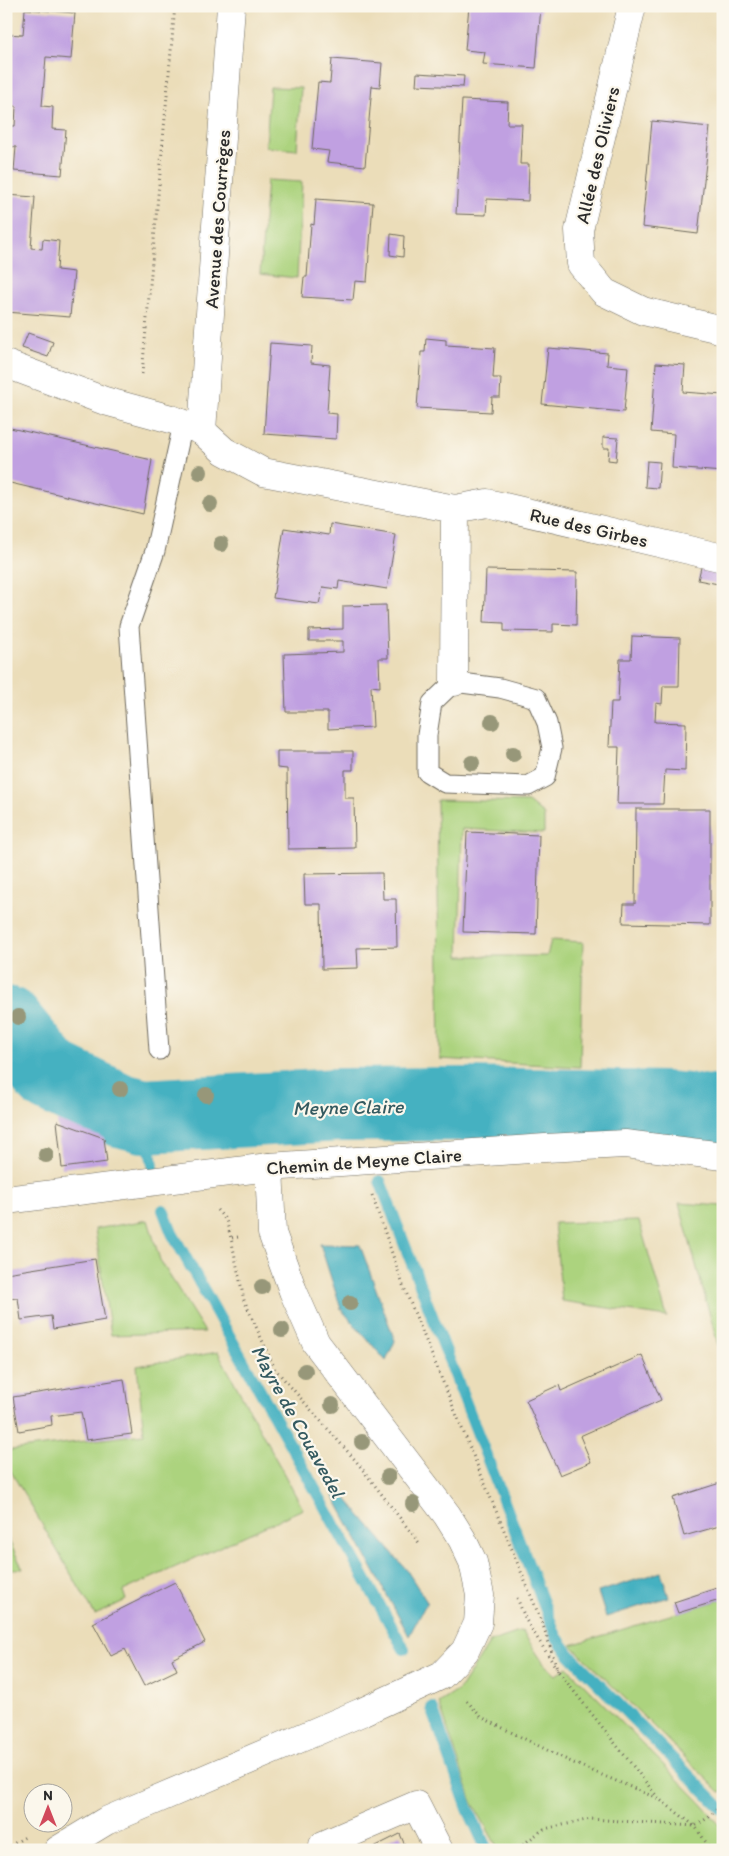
<svg xmlns="http://www.w3.org/2000/svg" width="729" height="1856" viewBox="0 0 729 1856" font-family="Itim,sans-serif">
<rect width="100%" height="100%" fill="#fbf7ec"/>
<filter id="ink" filterUnits="userSpaceOnUse"><feTurbulence type="fractalNoise" baseFrequency=".02" numOctaves="2"/><feDisplacementMap in="SourceGraphic" scale="10" xChannelSelector="R" yChannelSelector="G"/><feConvolveMatrix kernelMatrix="1 2 1 2 8 2 1 2 1" color-interpolation-filters="sRGB"/></filter>
<filter id="wash" filterUnits="userSpaceOnUse"><feTurbulence type="fractalNoise" baseFrequency=".0096" numOctaves="4" result="noise"/><feDisplacementMap in="SourceGraphic" scale="20" xChannelSelector="R" yChannelSelector="G"/><feGaussianBlur stdDeviation="1.12" result="paint"/><feColorMatrix in="noise" values="0 0 0 0 0 0 0 0 0 0 0 0 0 0 0 0 0 1.4 0 .05"/><feComposite in="paint" operator="in"/></filter>
<g filter="url(#wash)">
<rect width="100%" height="100%" fill="#ebddb9"/>
<!-- green -->
<g fill="#acd37e" stroke="#6c7f54">
<path d="M 270,87 L 301,88 L 297,150 L 266,147 Z"/>
<path d="M 267,180 L 302,182 L 297,278 L 260,274 Z"/>
<path d="M 437,800 L 528,802 L 544,815 L 544,833 L 462,829 L 459,956 L 547,956 L 551,940 L 583,942 L 580,1067 L 440,1059 Z"/>
<path d="M 679,1203 L 723,1206 L 723,1363 Z"/>
<path d="M 148,1220 L 160,1260 L 205,1332 L 111,1335 L 95,1229 Z"/>
<path d="M 639,1221 L 667,1317 L 562,1301 L 554,1223 Z"/>
<path d="M 218,1352 L 303,1509 L 123,1591 L 126,1600 L 95,1615 L 6,1463 L 6,1455 L 11,1450 L 144,1434 L 137,1366 Z"/>
<path d="M 6,1535 L 23,1569 L 6,1569 Z"/>
<path d="M 723,1599 L 723,1791 L 720,1792 L 571,1645 Z"/>
<path d="M 522,1631 L 544,1664 L 556,1675 L 567,1667 L 702,1804 L 723,1829 L 723,1850 L 499,1850 L 472,1802 L 439,1703 L 459,1690 L 490,1642 Z"/>
</g>
<!-- water -->
<g fill="#44b1c1" stroke="#386e76">
<path d="M 320,1244 L 360,1245 L 395,1341 L 386,1361 L 341,1309 Z"/>
<path d="M 338,1489 L 406,1569 L 427,1602 L 409,1636 L 333,1495 Z"/>
<path d="M 661,1572 L 669,1597 L 606,1617 L 598,1592 Z"/>
</g>
<g fill="none" stroke-linecap="round" stroke-linejoin="round">
<!-- stream -->
<g stroke="#44b1c1" stroke-width="12">
<path d="M 339,1105 L 351,1133"/>
<path d="M 144,1116 L 153,1165"/>
<path d="M 380,1181 L 556,1636 L 569,1654 L 723,1810"/>
<path d="M 163,1210 L 172,1233 L 404,1649"/>
<path d="M 432,1708 L 468,1809 L 487,1850"/>
</g>
<!-- river -->
<path stroke="#44b1c1" stroke-width="74" d="M 6,1023 L 50,1076 L 120,1110 L 144,1116 L 339,1105 L 464,1104 L 667,1108 L 723,1113"/>
</g>
<g id="blocks">
<!-- building -->
<g fill="#c0a0e1">
<path d="M 469,6 L 541,6 L 536,68 L 483,64 L 485,52 L 465,50 Z"/>
<path d="M 25,9 L 75,13 L 71,59 L 46,57 L 42,106 L 53,107 L 52,129 L 66,130 L 62,175 L 14,171 L 16,147 L 6,146 L 6,126 L 15,126 L 16,106 L 6,106 L 6,34 L 23,35 Z"/>
<path d="M 332,59 L 382,63 L 380,87 L 372,86 L 365,166 L 327,162 L 329,151 L 312,149 L 318,82 L 330,83 Z"/>
<path d="M 417,73 L 464,76 L 463,87 L 416,85 Z"/>
<path d="M 462,100 L 508,102 L 507,124 L 522,124 L 520,164 L 529,164 L 528,201 L 487,199 L 486,215 L 456,214 Z"/>
<path d="M 652,121 L 710,127 L 698,234 L 642,227 Z"/>
<path d="M 6,195 L 35,197 L 31,248 L 42,249 L 43,239 L 59,241 L 57,270 L 74,272 L 70,317 L 6,312 Z"/>
<path d="M 316,199 L 373,203 L 367,282 L 355,281 L 353,300 L 302,297 L 304,277 L 307,277 L 311,224 L 314,225 Z"/>
<path d="M 391,234 L 404,236 L 403,257 L 390,255 Z"/>
<path d="M 28,333 L 53,342 L 48,357 L 22,348 Z"/>
<path d="M 426,338 L 446,340 L 446,345 L 495,348 L 493,378 L 501,378 L 500,397 L 492,397 L 491,412 L 417,408 L 421,352 L 425,352 Z"/>
<path d="M 270,343 L 312,346 L 311,363 L 330,365 L 327,413 L 337,414 L 336,439 L 264,434 Z"/>
<path d="M 548,348 L 608,353 L 607,365 L 628,367 L 624,412 L 542,404 Z"/>
<path d="M 656,363 L 685,365 L 683,392 L 723,395 L 723,472 L 672,468 L 674,434 L 651,432 Z"/>
<path d="M 6,427 L 152,460 L 143,514 L 6,482 Z"/>
<path d="M 603,437 L 618,438 L 616,461 L 608,460 L 609,448 L 603,448 Z"/>
<path d="M 647,461 L 660,462 L 658,488 L 645,487 Z"/>
<path d="M 330,524 L 396,535 L 387,589 L 339,581 L 338,589 L 323,587 L 319,604 L 273,598 L 284,528 L 329,535 Z"/>
<path d="M 702,563 L 723,568 L 723,585 L 698,580 Z"/>
<path d="M 486,570 L 577,572 L 576,625 L 553,624 L 553,632 L 504,631 L 504,623 L 484,622 Z"/>
<path d="M 386,605 L 388,658 L 379,658 L 380,687 L 371,686 L 373,727 L 328,729 L 328,712 L 286,712 L 284,654 L 343,652 L 343,641 L 309,641 L 309,630 L 343,629 L 343,606 Z"/>
<path d="M 632,636 L 680,638 L 679,686 L 663,686 L 662,704 L 656,703 L 655,722 L 686,723 L 685,771 L 665,770 L 663,804 L 617,804 L 619,747 L 609,747 L 611,702 L 618,702 L 620,659 L 631,659 Z"/>
<path d="M 277,751 L 353,751 L 353,770 L 345,770 L 345,798 L 354,798 L 355,848 L 288,849 L 287,769 L 277,768 Z"/>
<path d="M 636,809 L 710,809 L 710,925 L 623,923 L 624,904 L 635,904 Z"/>
<path d="M 467,832 L 539,835 L 536,934 L 463,932 Z"/>
<path d="M 382,873 L 383,899 L 396,899 L 397,947 L 357,948 L 358,968 L 322,969 L 321,904 L 305,904 L 304,874 Z"/>
<path d="M 57,1121 L 104,1138 L 107,1162 L 62,1168 Z"/>
<path d="M 95,1259 L 105,1320 L 53,1329 L 51,1316 L 21,1320 L 18,1298 L 6,1299 L 6,1273 Z"/>
<path d="M 642,1355 L 661,1400 L 580,1436 L 591,1462 L 560,1475 L 526,1400 L 559,1385 L 561,1391 Z"/>
<path d="M 124,1379 L 132,1434 L 86,1440 L 81,1412 L 51,1416 L 52,1425 L 19,1431 L 13,1397 Z"/>
<path d="M 720,1483 L 723,1492 L 723,1525 L 684,1536 L 673,1498 Z"/>
<path d="M 175,1582 L 205,1642 L 172,1659 L 177,1670 L 144,1686 L 125,1649 L 111,1656 L 93,1623 Z"/>
<path d="M 723,1586 L 723,1599 L 678,1613 L 674,1602 Z"/>
<path d="M 400,1834 L 407,1850 L 368,1850 Z"/>
</g>
</g>
</g>
<g filter="url(#ink)">
<use href="#blocks" fill-opacity="0" stroke="#6e695d" stroke-width="1"/>
<g fill="none" stroke-linecap="round" stroke-linejoin="round">
<!-- lane casing -->
<g stroke="#6e695d" stroke-width="21">
<g id="lane">
<path d="M 454,682 L 500,688 L 536,698 L 547,723 L 552,748 L 545,777 L 528,786 L 445,783 L 427,772 L 427,735 L 432,703 Z"/>
<path d="M 159,1050 L 129,626 L 155,551 L 183,424"/>
</g>
</g>
<!-- street casing -->
<g stroke="#6e695d" stroke-width="29">
<g id="street">
<path d="M 632,6 L 579,230 L 581,264 L 604,292 L 643,311 L 723,330"/>
<path d="M 6,364 L 105,401 L 171,419 L 202,431 L 224,451 L 263,472 L 455,509 L 454,682"/>
<path d="M 202,431 L 231,6"/>
<path d="M 455,509 L 487,503 L 723,558"/>
<path d="M 6,1200 L 269,1167 L 545,1148 L 625,1144 L 723,1156"/>
<path d="M 323,1845 L 416,1805 L 439,1850"/>
<path d="M 58,1850 L 106,1821 L 362,1712 L 442,1675 L 465,1651 L 478,1623 L 480,1595 L 473,1562 L 462,1539 L 447,1515 L 316,1343 L 293,1291 L 272,1233 L 269,1167"/>
</g>
</g>
<!-- path -->
<g stroke="#6e695d" stroke-width="3" stroke-dasharray="1 4" stroke-linecap="butt">
<path d="M 142,374 L 175,6"/>
<path d="M 372,1195 L 403,1285 L 543,1625 L 558,1671"/>
<path d="M 217,1210 L 226,1220 L 231,1238"/>
<path d="M 238,1237 L 231,1238 L 244,1300 L 275,1369 L 356,1461 L 420,1544"/>
<path d="M 517,1598 L 526,1620 L 558,1671 L 659,1799"/>
<path d="M 467,1701 L 481,1717 L 571,1762 L 659,1799 L 695,1826"/>
<path d="M 6,1848 L 25,1837"/>
<path d="M 515,1850 L 544,1829 L 591,1819 L 694,1826"/>
<path d="M 711,1850 L 695,1826 L 709,1817 L 723,1803"/>
</g>
<!-- lane -->
<use href="#lane" stroke="#fff" stroke-width="19"/>
<!-- street -->
<use href="#street" stroke="#fff" stroke-width="28"/>
</g>
<!-- trees -->
<g fill="#979779">
<circle cx="200" cy="472" r="8"/>
<circle cx="210" cy="504" r="8"/>
<circle cx="221" cy="544" r="8"/>
<circle cx="492" cy="722" r="8"/>
<circle cx="513" cy="754" r="8"/>
<circle cx="472" cy="763" r="8"/>
<circle cx="18" cy="1017" r="8"/>
<circle cx="120" cy="1089" r="8"/>
<circle cx="206" cy="1095" r="8"/>
<circle cx="46" cy="1155" r="8"/>
<circle cx="262" cy="1287" r="8"/>
<circle cx="350" cy="1303" r="8"/>
<circle cx="282" cy="1330" r="8"/>
<circle cx="305" cy="1371" r="8"/>
<circle cx="332" cy="1405" r="8"/>
<circle cx="362" cy="1442" r="8"/>
<circle cx="388" cy="1477" r="8"/>
<circle cx="413" cy="1504" r="8"/>
</g>
</g>
<g text-anchor="middle" stroke-width="4.5" stroke-linejoin="round" paint-order="stroke">
<!-- street labels -->
<g font-size="19" fill="#2b2b2b" stroke="#fbf7ec">
<text transform="translate(597 155) rotate(-77)" y="7">Allée des Oliviers</text>
<text transform="translate(217 219) rotate(-86)" y="7">Avenue des Courrèges</text>
<text transform="translate(589 527) rotate(13)" y="7">Rue des Girbes</text>
<text transform="translate(364 1161) rotate(-4)" y="7">Chemin de Meyne Claire</text>
</g>
<!-- water labels -->
<g font-size="20" font-style="italic" fill="#345a60" stroke="#fbf7ec">
<text transform="translate(348 1107) rotate(-1)" y="7">Meyne Claire</text>
<text transform="translate(298 1421) rotate(61)" y="7">Mayre de Couavedel</text>
</g>
</g>
<!-- margin -->
<rect width="729" height="1856" fill="none" stroke="#fbf7ec" stroke-width="25"/>
<!-- north arrow -->
<g transform="translate(48 1808)"><circle r="24" fill="#fbf7ec" stroke="#a8a59f"/>
<path d="M0-4L9 19L0 12L-9 19Z" fill="#d1495b"/>
<text y="-8" font-size="14" font-weight="bold" text-anchor="middle" fill="#2b2b2b">N</text>
</g>
</svg>
